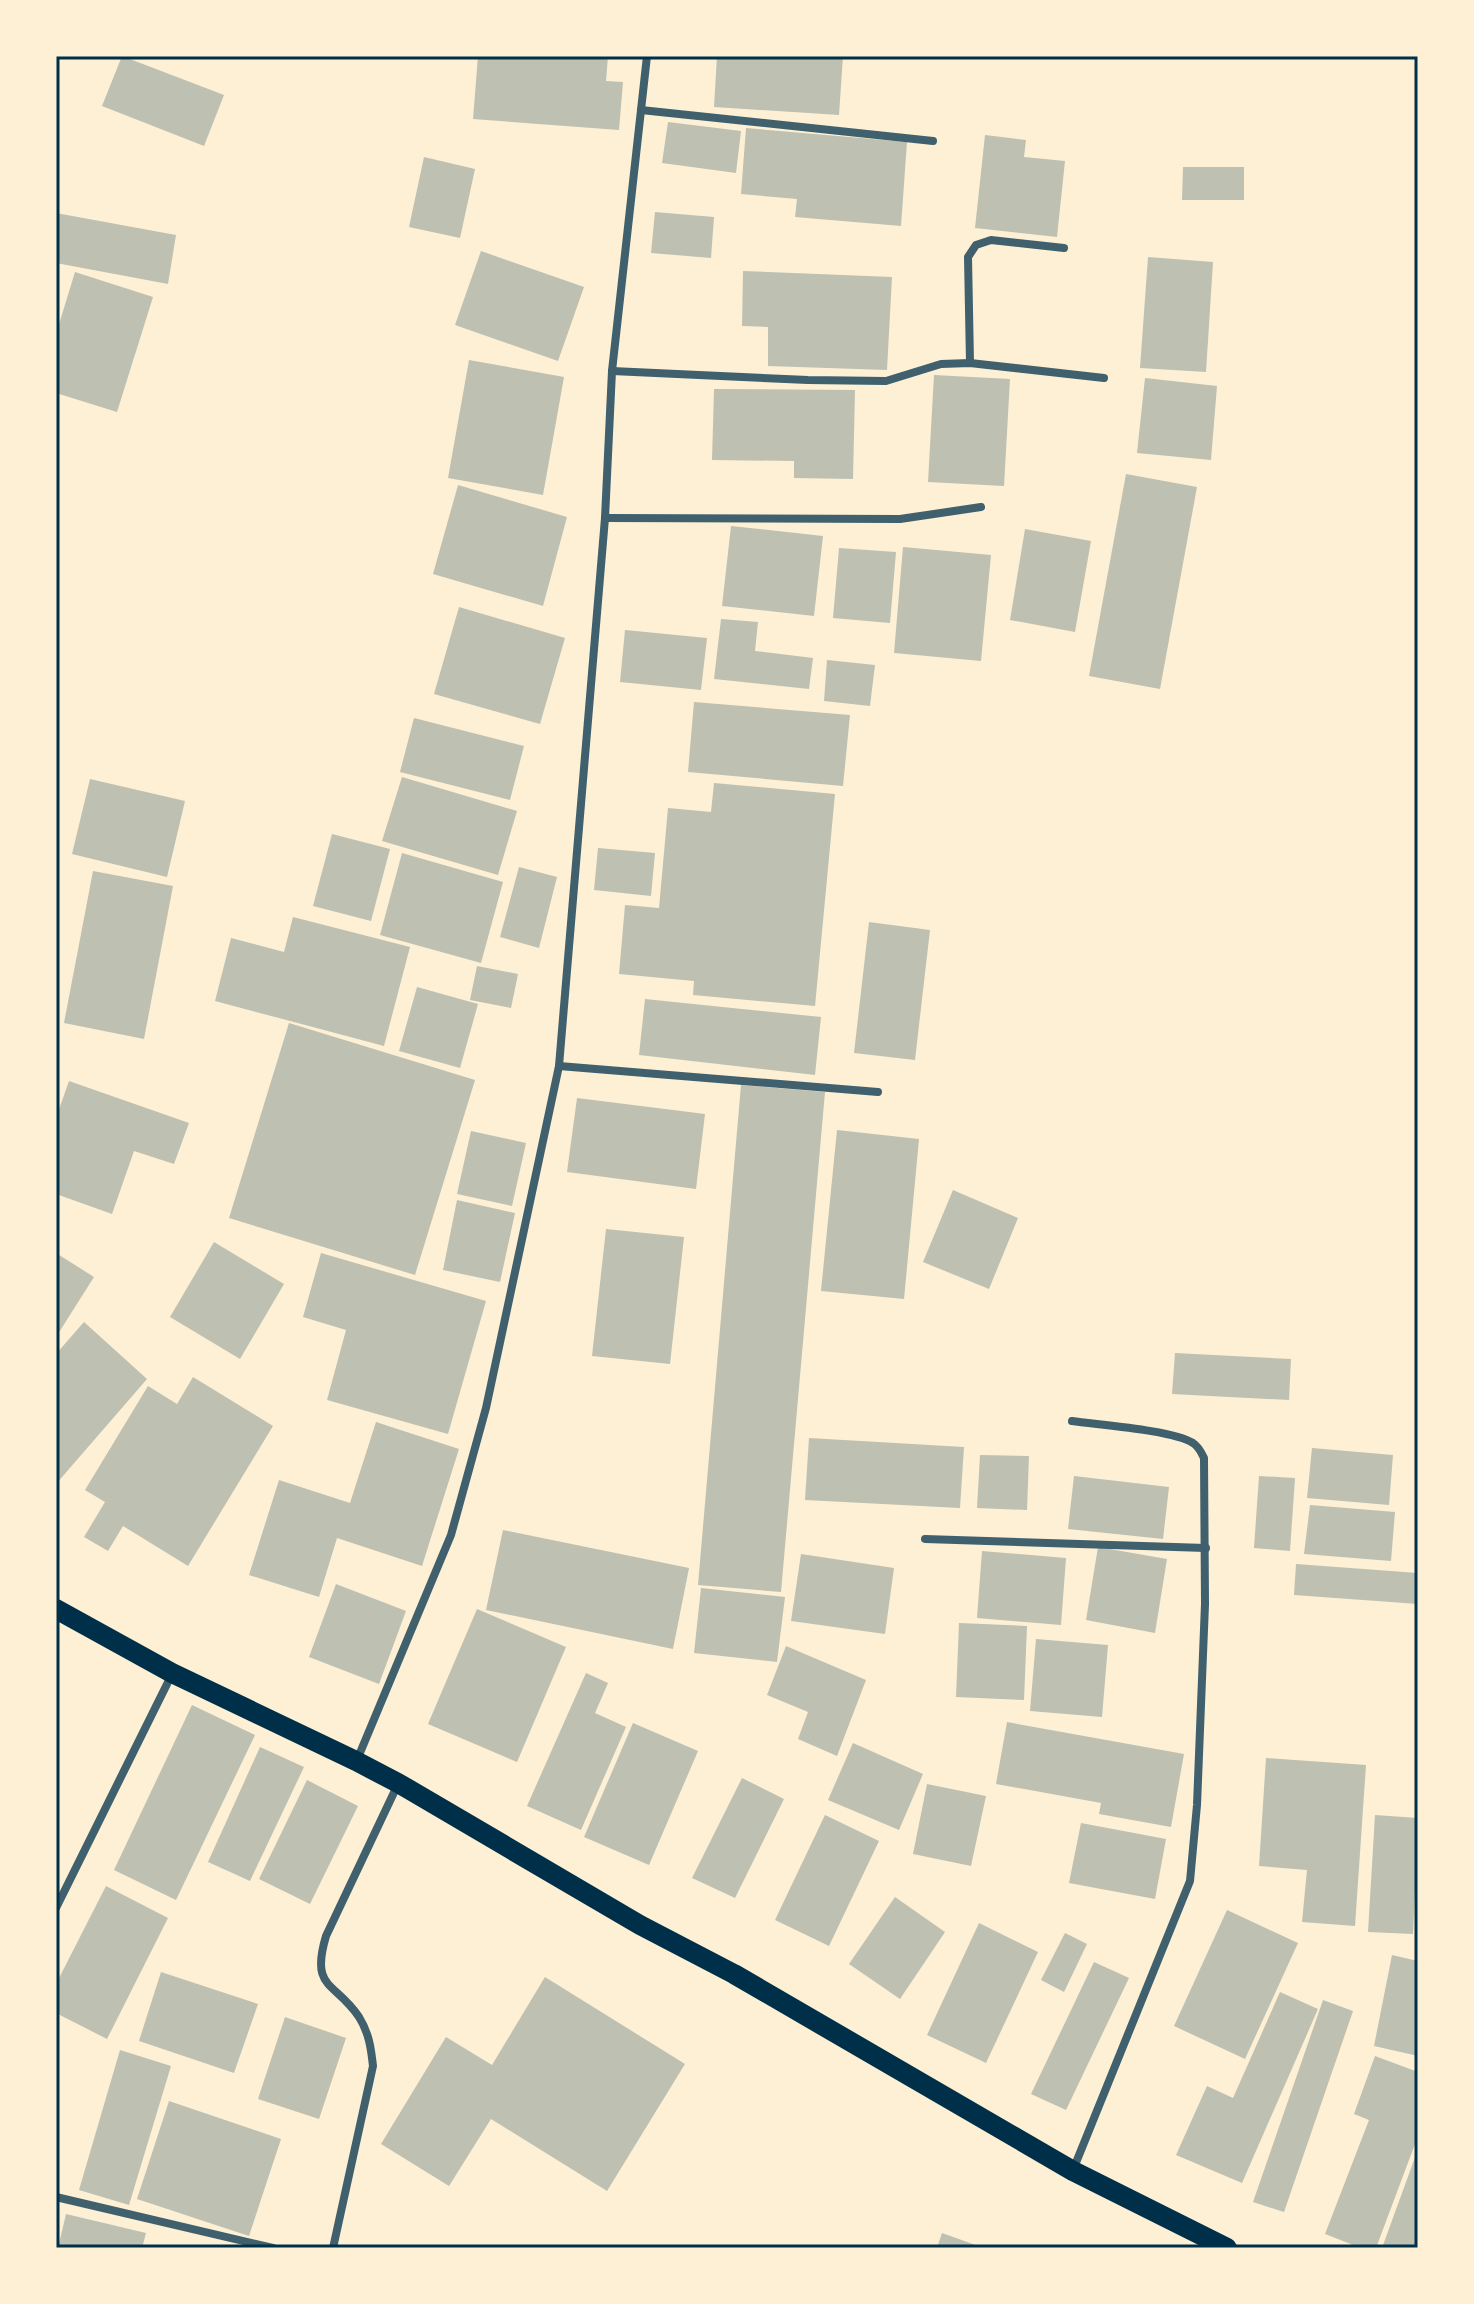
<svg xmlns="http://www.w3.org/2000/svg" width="1474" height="2304" viewBox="0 0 1474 2304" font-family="'PT Sans',sans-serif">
<rect width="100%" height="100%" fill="#fdf0d5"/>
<!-- building -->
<g fill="#bec0b2">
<path d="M 122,56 L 224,95 L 204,146 L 102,106 Z"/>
<path d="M 478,56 L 608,56 L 606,81 L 623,82 L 619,130 L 473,119 Z"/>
<path d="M 717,56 L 843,56 L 839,115 L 714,107 Z"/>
<path d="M 668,122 L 741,131 L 736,173 L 662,163 Z"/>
<path d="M 746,128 L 907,142 L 901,226 L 795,217 L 797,199 L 741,194 Z"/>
<path d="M 985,135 L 1026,140 L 1024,157 L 1065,161 L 1057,237 L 975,228 Z"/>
<path d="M 424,157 L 475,169 L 460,238 L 409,227 Z"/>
<path d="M 1183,167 L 1244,167 L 1244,200 L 1182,200 Z"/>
<path d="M 655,212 L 714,217 L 711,258 L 651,253 Z"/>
<path d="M 56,213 L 176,235 L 168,284 L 56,263 Z"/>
<path d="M 481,251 L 584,287 L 558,361 L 455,325 Z"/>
<path d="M 1148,257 L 1213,262 L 1206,372 L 1140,368 Z"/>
<path d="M 743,271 L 892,277 L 887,370 L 768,366 L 768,327 L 742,326 Z"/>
<path d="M 75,272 L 153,297 L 117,412 L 56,393 L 56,334 Z"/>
<path d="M 469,360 L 564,377 L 543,495 L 448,478 Z"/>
<path d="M 934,375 L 1010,379 L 1004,486 L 928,482 Z"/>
<path d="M 1145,378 L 1217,386 L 1211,460 L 1137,453 Z"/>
<path d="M 714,389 L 855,390 L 853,479 L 794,478 L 794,461 L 712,460 Z"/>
<path d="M 1126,474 L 1197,487 L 1160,689 L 1089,676 Z"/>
<path d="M 458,485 L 567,517 L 543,606 L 433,574 Z"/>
<path d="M 731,526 L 823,536 L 814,616 L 722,606 Z"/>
<path d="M 1025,529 L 1091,541 L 1075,632 L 1010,620 Z"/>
<path d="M 903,547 L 991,555 L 981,661 L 894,653 Z"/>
<path d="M 839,548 L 896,552 L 890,623 L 833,618 Z"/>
<path d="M 459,607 L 565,638 L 540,724 L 434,694 Z"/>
<path d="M 721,619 L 758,622 L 755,651 L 813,658 L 809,689 L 714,679 Z"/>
<path d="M 625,630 L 707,638 L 701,690 L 620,682 Z"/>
<path d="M 827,660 L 875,665 L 870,706 L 824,701 Z"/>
<path d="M 694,702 L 850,715 L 843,786 L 688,772 Z"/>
<path d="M 414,718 L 524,746 L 510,800 L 400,772 Z"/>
<path d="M 402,777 L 517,811 L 498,875 L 382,841 Z"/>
<path d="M 90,779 L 185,801 L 167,877 L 72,854 Z"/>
<path d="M 714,783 L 835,794 L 815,1006 L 693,995 L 694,981 L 619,974 L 625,905 L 659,908 L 668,808 L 711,812 Z"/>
<path d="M 332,834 L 390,849 L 371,921 L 313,906 Z"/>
<path d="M 598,848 L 655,853 L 651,896 L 594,890 Z"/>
<path d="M 402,853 L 503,882 L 481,963 L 380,935 Z"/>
<path d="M 519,867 L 557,877 L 539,948 L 500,937 Z"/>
<path d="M 93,871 L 173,886 L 144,1039 L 64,1023 Z"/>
<path d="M 293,917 L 410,947 L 384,1046 L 215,1001 L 231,938 L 284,952 Z"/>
<path d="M 869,922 L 930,930 L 915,1060 L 854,1053 Z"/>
<path d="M 477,966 L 518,974 L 511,1008 L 470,1000 Z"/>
<path d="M 417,987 L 478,1004 L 460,1068 L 399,1051 Z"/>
<path d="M 645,999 L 821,1017 L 815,1075 L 639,1055 Z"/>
<path d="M 289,1023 L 475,1080 L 415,1275 L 229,1218 Z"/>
<path d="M 69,1081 L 189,1123 L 174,1164 L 134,1151 L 112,1214 L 56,1194 L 56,1118 Z"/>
<path d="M 741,1085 L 825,1092 L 781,1592 L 698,1585 Z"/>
<path d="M 577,1098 L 705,1114 L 696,1189 L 567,1172 Z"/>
<path d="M 837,1130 L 919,1139 L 904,1299 L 821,1291 Z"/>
<path d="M 471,1131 L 526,1143 L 512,1206 L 457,1194 Z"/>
<path d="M 953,1190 L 1018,1218 L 989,1289 L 923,1262 Z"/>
<path d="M 457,1200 L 515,1213 L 500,1282 L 443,1270 Z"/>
<path d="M 606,1229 L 684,1237 L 670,1364 L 592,1356 Z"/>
<path d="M 214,1242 L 284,1284 L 240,1359 L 170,1317 Z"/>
<path d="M 56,1253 L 94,1277 L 56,1337 Z"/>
<path d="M 321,1253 L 486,1301 L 448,1434 L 327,1400 L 346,1330 L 303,1317 Z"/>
<path d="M 84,1322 L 147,1379 L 56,1484 L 56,1354 Z"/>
<path d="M 1175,1353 L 1291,1359 L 1289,1400 L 1172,1394 Z"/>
<path d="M 193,1377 L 273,1426 L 188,1566 L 123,1526 L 108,1551 L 84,1537 L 105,1502 L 85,1490 L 148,1386 L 177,1404 Z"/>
<path d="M 376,1422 L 459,1449 L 422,1566 L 337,1538 L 319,1597 L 249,1575 L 279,1480 L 350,1503 Z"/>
<path d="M 809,1438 L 964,1447 L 960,1508 L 805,1500 Z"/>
<path d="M 1312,1448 L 1393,1455 L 1389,1505 L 1307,1498 Z"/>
<path d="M 980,1455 L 1029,1456 L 1027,1510 L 977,1508 Z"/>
<path d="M 1074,1476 L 1169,1487 L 1163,1539 L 1068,1529 Z"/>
<path d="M 1259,1476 L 1295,1478 L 1290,1551 L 1254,1548 Z"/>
<path d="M 1310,1505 L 1395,1512 L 1391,1561 L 1304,1554 Z"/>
<path d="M 503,1530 L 689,1568 L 673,1649 L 486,1610 Z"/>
<path d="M 1098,1547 L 1167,1559 L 1155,1633 L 1086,1620 Z"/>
<path d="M 982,1551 L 1066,1558 L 1061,1625 L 977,1618 Z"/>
<path d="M 801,1554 L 894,1568 L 885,1634 L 791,1621 Z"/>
<path d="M 1296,1564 L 1418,1573 L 1418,1604 L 1294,1595 Z"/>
<path d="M 336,1584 L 406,1611 L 379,1684 L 309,1657 Z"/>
<path d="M 701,1588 L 785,1597 L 777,1662 L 694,1653 Z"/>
<path d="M 477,1609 L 566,1647 L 517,1762 L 428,1724 Z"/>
<path d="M 959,1623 L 1027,1626 L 1024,1700 L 956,1697 Z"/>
<path d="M 1036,1639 L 1108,1645 L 1102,1717 L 1030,1711 Z"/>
<path d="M 786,1646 L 866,1680 L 837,1756 L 798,1739 L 808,1712 L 767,1695 Z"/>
<path d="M 586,1673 L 608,1683 L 595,1713 L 626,1727 L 581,1830 L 527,1806 Z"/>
<path d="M 192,1705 L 255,1735 L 176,1900 L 114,1870 Z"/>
<path d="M 1007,1722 L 1184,1754 L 1171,1827 L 1099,1814 L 1101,1803 L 996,1784 Z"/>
<path d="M 633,1723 L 698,1751 L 649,1865 L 584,1837 Z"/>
<path d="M 853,1743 L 923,1774 L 899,1830 L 828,1800 Z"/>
<path d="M 260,1747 L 304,1767 L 250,1881 L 208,1862 Z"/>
<path d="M 1266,1758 L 1366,1765 L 1355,1926 L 1302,1922 L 1307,1870 L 1259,1866 Z"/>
<path d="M 742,1778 L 784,1799 L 735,1898 L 692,1878 Z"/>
<path d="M 307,1780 L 358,1806 L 310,1904 L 259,1879 Z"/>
<path d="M 927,1784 L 986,1796 L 971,1866 L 913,1854 Z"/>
<path d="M 825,1815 L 879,1841 L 829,1946 L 775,1920 Z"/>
<path d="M 1375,1815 L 1418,1818 L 1413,1934 L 1368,1932 Z"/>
<path d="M 1081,1823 L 1166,1839 L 1155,1899 L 1069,1883 Z"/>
<path d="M 106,1886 L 168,1918 L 107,2039 L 56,2013 L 56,1984 Z"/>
<path d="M 895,1897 L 945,1932 L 900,1999 L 849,1964 Z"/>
<path d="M 1227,1910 L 1298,1943 L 1245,2059 L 1174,2026 Z"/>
<path d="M 979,1923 L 1038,1952 L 986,2063 L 927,2035 Z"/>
<path d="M 1065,1933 L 1087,1944 L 1064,1992 L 1041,1980 Z"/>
<path d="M 1392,1955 L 1418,1961 L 1418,2056 L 1374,2046 Z"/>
<path d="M 1094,1962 L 1129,1978 L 1066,2110 L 1031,2094 Z"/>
<path d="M 161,1972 L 258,2004 L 234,2073 L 139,2041 Z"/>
<path d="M 545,1977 L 685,2064 L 607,2191 L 491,2119 L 449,2186 L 381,2144 L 446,2037 L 492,2065 Z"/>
<path d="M 1280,1992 L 1318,2009 L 1242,2183 L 1176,2155 L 1207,2086 L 1233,2098 Z"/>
<path d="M 1323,2000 L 1353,2011 L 1284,2212 L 1253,2202 Z"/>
<path d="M 285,2017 L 346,2038 L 319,2119 L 258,2099 Z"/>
<path d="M 120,2050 L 171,2066 L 129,2205 L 79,2190 Z"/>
<path d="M 1375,2056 L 1418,2072 L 1418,2136 L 1376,2248 L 1361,2248 L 1325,2234 L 1369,2120 L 1354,2114 Z"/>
<path d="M 169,2101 L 281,2139 L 249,2236 L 137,2199 Z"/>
<path d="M 1418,2149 L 1418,2248 L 1382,2248 Z"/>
<path d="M 66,2214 L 146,2233 L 142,2248 L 58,2248 Z"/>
<path d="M 942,2233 L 984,2248 L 937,2248 Z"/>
</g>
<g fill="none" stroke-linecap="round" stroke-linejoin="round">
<!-- minor -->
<g stroke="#3f606c" stroke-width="8">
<path d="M 641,110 L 933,141"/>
<path d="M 970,363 L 968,257 L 976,245 L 991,240 L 1064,248"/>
<path d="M 612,371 L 808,380 L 886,381 L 941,364 L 970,363 L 1104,378"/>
<path d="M 605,518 L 900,519 L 981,507"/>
<path d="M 559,1066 L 878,1092"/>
<path d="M 1072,1421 C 1099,1425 1172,1430 1193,1443 C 1199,1447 1201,1452 1204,1458 L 1205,1604 L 1197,1805 L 1190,1881 L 1073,2170"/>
<path d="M 925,1539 L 1206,1548"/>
<path d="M 357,1760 L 451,1535 L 486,1408 L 559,1066 L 605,518 L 612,371 L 647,56"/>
<path d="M 56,1908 L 172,1674"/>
<path d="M 56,2197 L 273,2248"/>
<path d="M 333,2248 L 373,2066 C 371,2048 369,2033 359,2017 C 335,1981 310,1990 326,1936 L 398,1784"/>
</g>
<!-- primary -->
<path stroke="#003049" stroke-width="20" d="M 56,1609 L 172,1673 L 356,1761 L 398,1783 L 640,1925 L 734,1974 L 1073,2171 L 1227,2248"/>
</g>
<!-- border -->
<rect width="1474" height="2304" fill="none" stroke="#fdf0d5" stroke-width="116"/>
<rect x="58" y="58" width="1358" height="2188" fill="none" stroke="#003049" stroke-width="3"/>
</svg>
